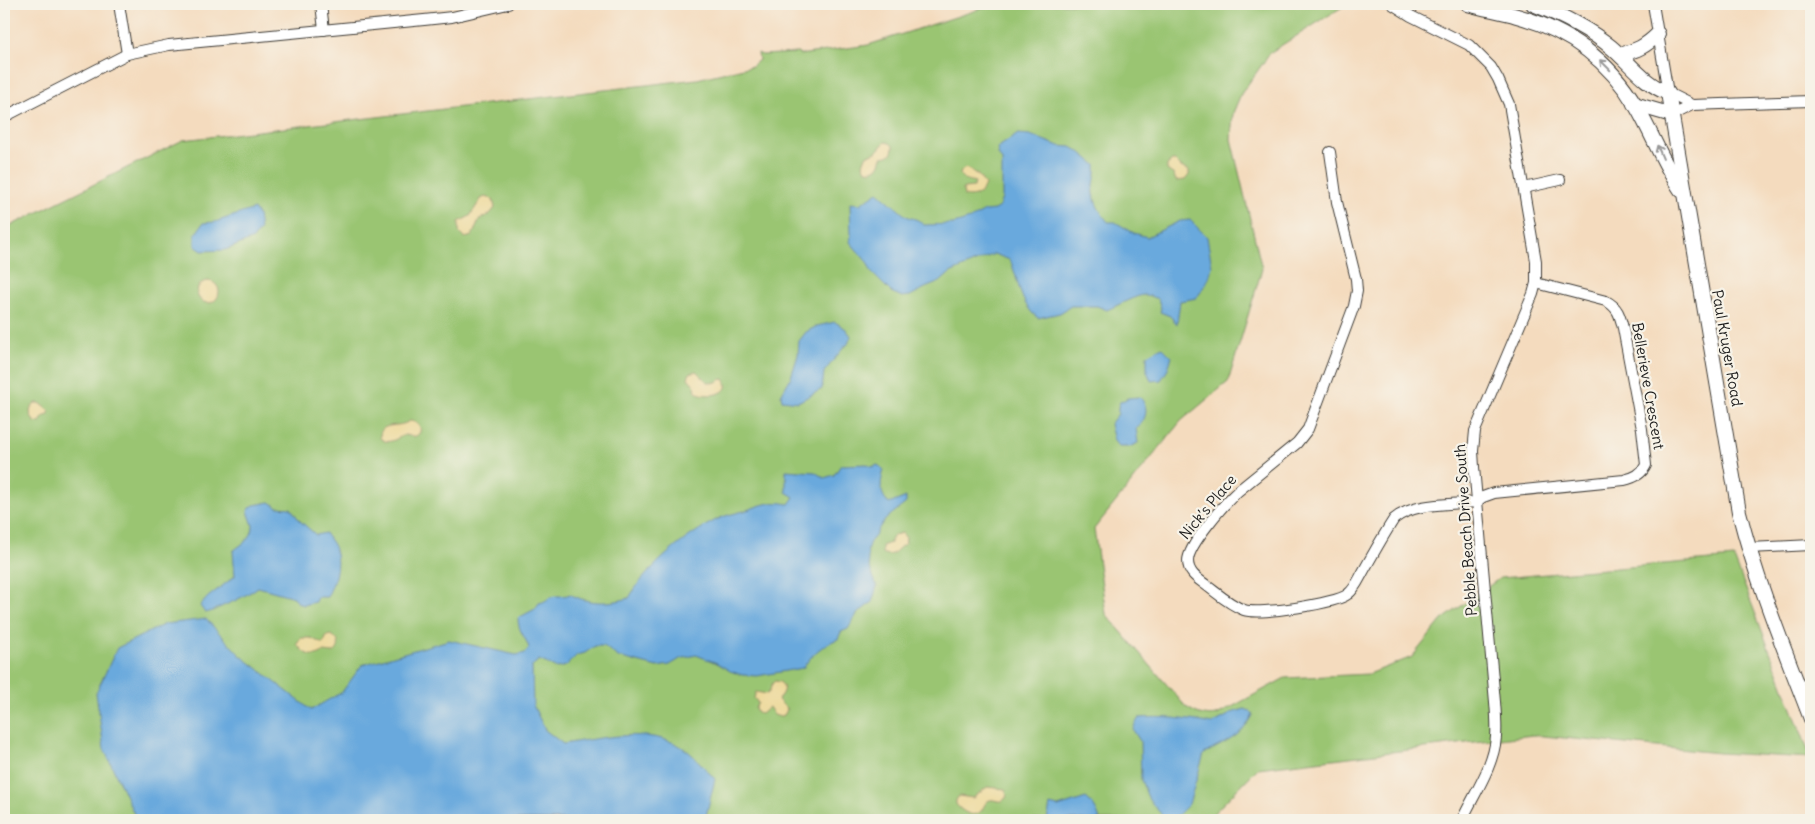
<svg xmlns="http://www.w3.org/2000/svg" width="1815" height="824" viewBox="0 0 1815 824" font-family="Delius,sans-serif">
<rect width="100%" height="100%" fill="#f7f3e8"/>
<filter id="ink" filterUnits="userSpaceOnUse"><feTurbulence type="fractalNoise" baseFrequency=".02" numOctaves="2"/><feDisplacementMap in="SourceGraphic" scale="10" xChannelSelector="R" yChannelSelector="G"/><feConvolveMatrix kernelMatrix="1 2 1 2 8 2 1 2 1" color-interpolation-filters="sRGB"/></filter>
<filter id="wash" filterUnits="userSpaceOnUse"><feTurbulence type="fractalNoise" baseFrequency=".0096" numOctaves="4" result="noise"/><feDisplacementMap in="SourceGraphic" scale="20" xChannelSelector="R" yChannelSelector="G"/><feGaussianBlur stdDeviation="1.12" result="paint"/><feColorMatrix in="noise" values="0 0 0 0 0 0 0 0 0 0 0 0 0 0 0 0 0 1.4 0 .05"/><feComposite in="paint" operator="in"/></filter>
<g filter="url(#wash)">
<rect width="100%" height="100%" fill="#f4dbbe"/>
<!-- green -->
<path fill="#9ac572" stroke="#5b7047" d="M 996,4 L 1347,4 L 1271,52 L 1241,94 L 1233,113 L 1231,139 L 1262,269 L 1228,382 L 1181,421 L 1094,529 L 1106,614 L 1186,707 C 1197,714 1205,717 1217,715 L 1285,678 L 1369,674 L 1412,657 L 1442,620 L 1500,578 L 1734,558 L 1811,758 L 1719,753 L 1533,735 L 1258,768 L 1207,820 L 4,820 L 4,229 L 183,140 L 697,79 L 752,66 L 759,60 L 758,53 L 762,55 L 798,53 L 799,55 L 868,45 Z"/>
<!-- sand -->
<g fill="#eeda9e" stroke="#857b5d">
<path d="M 885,142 L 890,143 L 893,146 C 893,155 889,156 882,157 C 880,166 876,172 866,170 L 863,164 L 866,156 L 876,152 Z"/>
<path d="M 1172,161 L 1175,161 L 1181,167 L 1189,171 L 1189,175 L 1185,180 L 1176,181 L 1174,175 L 1167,170 L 1167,165 Z"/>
<path d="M 966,168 L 978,175 L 985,185 C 982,194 974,199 964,196 L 963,190 L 964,188 L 974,187 L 975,182 L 963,179 L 960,174 L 962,170 Z"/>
<path d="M 485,197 L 493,199 L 495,208 L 490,214 L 480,219 L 472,236 L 465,238 L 459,232 L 459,222 L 470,216 L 481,199 Z"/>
<circle cx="208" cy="292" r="11"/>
<path d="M 696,371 C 701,375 706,383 713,383 C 718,382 719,379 724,379 C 735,395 705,398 696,392 L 695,386 L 688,378 L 690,373 Z"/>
<path d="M 35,403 L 40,403 L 50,411 L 48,415 L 43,417 L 40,423 L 35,422 C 29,416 28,409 35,403 Z"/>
<path d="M 409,421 C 415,421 422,425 420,432 C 416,439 411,436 405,435 C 396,438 389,446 380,438 C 379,420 400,429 409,421 Z"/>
<path d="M 902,533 L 906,538 L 905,544 C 896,548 894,559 882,553 L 882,546 L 890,543 L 894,535 Z"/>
<path d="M 331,635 C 340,639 341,649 333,653 L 323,652 C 312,659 304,654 297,644 L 301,638 L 311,638 L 323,644 L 327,636 Z"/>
<path d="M 775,681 L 780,682 C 787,689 782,693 778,700 L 787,709 L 785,714 L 780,717 L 774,715 L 769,707 L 761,714 L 757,712 L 755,708 L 758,703 L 754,698 L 756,692 L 767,694 C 772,691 769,685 775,681 Z"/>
<path d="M 987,787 L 1005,789 L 1007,794 L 1006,798 L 1002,801 C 998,802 994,799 990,800 C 984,802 984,809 980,812 C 973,819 960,810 956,804 L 956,800 L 959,796 L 973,798 Z"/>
</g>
<!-- water -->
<g fill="#69a9dd" stroke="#42627c">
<path d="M 1018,134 L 1030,135 L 1059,146 L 1071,147 L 1080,152 L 1096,165 C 1097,173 1095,177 1094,185 C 1092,200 1099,211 1108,222 L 1115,222 L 1134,233 L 1147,237 L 1180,221 L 1190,220 L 1207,237 L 1212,266 L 1209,278 L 1197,298 L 1180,301 L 1177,324 L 1170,316 L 1160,312 L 1161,308 L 1158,299 C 1154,298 1149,295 1145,295 C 1139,294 1114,307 1107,310 L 1097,306 L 1071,306 L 1060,313 L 1038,318 C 1019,304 1019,280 1010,260 L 994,254 L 950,273 L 940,282 L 925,288 L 910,296 L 902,297 L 891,292 L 872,273 L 867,262 L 850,242 L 851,235 L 850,203 L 860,204 L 878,192 L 906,216 L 918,220 L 924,225 L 954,224 L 970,219 L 985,211 L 994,210 L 999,207 L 1002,198 L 1002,161 L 998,154 L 997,148 Z"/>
<path d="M 254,209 L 258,215 L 260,229 L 253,239 L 225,250 L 202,251 L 195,246 L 195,235 L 203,223 L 215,222 Z"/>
<path d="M 835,322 L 846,329 L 851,336 L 848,344 L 844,347 L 824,372 L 822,389 L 798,402 L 782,400 L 781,395 L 791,377 L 798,355 L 799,341 L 806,332 L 817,326 Z"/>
<path d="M 1162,347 L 1172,357 L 1167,371 L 1161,380 L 1151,381 L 1147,371 L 1147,355 Z"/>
<path d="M 1139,397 C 1150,405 1147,421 1136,428 L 1138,443 L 1129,447 L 1119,447 L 1114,441 L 1110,424 L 1118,414 L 1118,407 L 1120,402 L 1128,398 Z"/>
<path d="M 867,464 L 871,467 L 878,465 L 884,470 C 880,484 879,492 889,504 L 906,497 L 906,503 C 893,514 883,518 876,534 C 875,538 870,540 869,544 C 864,557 872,574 877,586 L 872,602 L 857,614 L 848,629 L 841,632 L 838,639 C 822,645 812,654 803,668 L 757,676 L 742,675 L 730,671 L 717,663 L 696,655 L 680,659 L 670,665 L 657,667 L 618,657 L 604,646 L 595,646 L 585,653 L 577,655 L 566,666 L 557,668 L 539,660 L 532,666 L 533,705 L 545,730 L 563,744 C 601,738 651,726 685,749 C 696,757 706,770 715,779 L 705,820 L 137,820 L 104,749 L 96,693 L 117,648 L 165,624 L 206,619 L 240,655 L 311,710 L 342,692 L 362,665 L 449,640 L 516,655 L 525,653 L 529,648 C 525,635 518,632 518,618 L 535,609 L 539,603 C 545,602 547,599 551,597 C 558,595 564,597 570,594 C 587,604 610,604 629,598 C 647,567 686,535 718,519 C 726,515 736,513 744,511 C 762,505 770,500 789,504 L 794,497 L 786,492 L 786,470 L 815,472 L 824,478 L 834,475 L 841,465 Z"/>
<path d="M 270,502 L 278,507 L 291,508 L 299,520 L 316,535 L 325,533 C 328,538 334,544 335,550 C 340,566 334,583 327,597 L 317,597 L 315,602 L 303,605 L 298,603 L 294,597 L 258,587 C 247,595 237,600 225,605 C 218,608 213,612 205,613 L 200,606 L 208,597 L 235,576 L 233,551 C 242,544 253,538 253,526 C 252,521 249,516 248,510 L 254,505 Z"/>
<path d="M 1245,709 L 1250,711 L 1253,715 C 1242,737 1225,742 1204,754 L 1189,804 L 1173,820 L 1162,820 L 1162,815 L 1149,800 L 1141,780 L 1140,741 L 1133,730 L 1135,724 L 1139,718 C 1164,716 1189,719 1212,724 L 1234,712 Z"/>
<path d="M 1086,798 C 1094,804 1097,811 1100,820 L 1047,820 L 1050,805 L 1058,807 Z"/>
</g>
</g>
<g filter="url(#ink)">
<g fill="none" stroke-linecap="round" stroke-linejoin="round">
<!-- street casing -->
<g stroke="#3c3934" stroke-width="12">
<g id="street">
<path d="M 119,4 L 127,54"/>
<path d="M 321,4 L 324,30"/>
<path d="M 1392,4 L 1411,16 L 1469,45 L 1491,67 L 1498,79 L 1509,104 L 1536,261 L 1536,283 L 1533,294 L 1475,431 L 1473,451 L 1474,467 L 1495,702 C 1496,714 1497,726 1496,737 C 1494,766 1474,794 1462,820"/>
<path d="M 1653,4 L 1668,93 L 1692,105"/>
<path d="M 1672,115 L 1692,105 L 1811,101"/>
<path d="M 4,117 L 127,54 L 169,45 L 424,20 L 452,17 L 508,4"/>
<path d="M 1330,152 L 1337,202 L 1356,279 L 1357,291 L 1354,306 L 1308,429 L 1297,443 L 1238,491 C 1225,503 1188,545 1188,561 C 1188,573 1198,579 1206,585 C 1218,594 1230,605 1244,610 C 1259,615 1336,604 1348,594 C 1355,589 1359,579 1363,572 C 1373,554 1383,536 1394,519 C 1414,502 1451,505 1476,502"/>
<path d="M 1524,188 L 1560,180"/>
<path d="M 1476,502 L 1483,497 L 1494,493 L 1624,480 C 1634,478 1642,474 1646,465 L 1642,429 L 1623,328 C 1620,316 1618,307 1606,301 L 1536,283"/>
<path d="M 1749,548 L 1811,545"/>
</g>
</g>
<!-- secondary casing -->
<g stroke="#3c3934" stroke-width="16">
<g id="secondary">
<path d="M 1468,4 C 1484,9 1501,11 1517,16 C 1567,30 1609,60 1636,106 C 1652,133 1663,164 1681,190"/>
<path d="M 1533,4 C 1561,15 1588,28 1611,47 C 1630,63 1644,84 1668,93 L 1739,512 C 1757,583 1785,651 1811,719"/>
<path d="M 1620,55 C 1637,50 1645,47 1658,34"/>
<path d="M 1634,104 L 1672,115"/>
</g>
</g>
<!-- street -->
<use href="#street" stroke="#fff" stroke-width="10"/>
<!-- secondary -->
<use href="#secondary" stroke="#fff" stroke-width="14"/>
</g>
<!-- one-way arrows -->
<defs><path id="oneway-shaft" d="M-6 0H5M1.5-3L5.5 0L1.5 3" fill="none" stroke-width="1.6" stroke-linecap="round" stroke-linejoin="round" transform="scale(1.25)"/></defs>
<g stroke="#999">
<use href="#oneway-shaft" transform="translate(1605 65) rotate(-135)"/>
<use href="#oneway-shaft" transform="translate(1660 152) rotate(-113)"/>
</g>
</g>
<g text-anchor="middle" stroke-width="4.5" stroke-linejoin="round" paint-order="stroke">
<!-- street labels -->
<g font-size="15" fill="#1c1c1c" stroke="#f7f3e8">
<text transform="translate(1727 348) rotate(80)" y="5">Paul Kruger Road</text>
<text transform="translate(1648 386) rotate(80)" y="5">Bellerieve Crescent</text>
<text transform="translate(1208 507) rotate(-50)" y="5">Nick’s Place</text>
<text transform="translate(1466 530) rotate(-94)" y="5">Pebble Beach Drive South</text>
</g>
</g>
<!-- margin -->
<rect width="1815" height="824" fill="none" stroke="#f7f3e8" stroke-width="20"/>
</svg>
